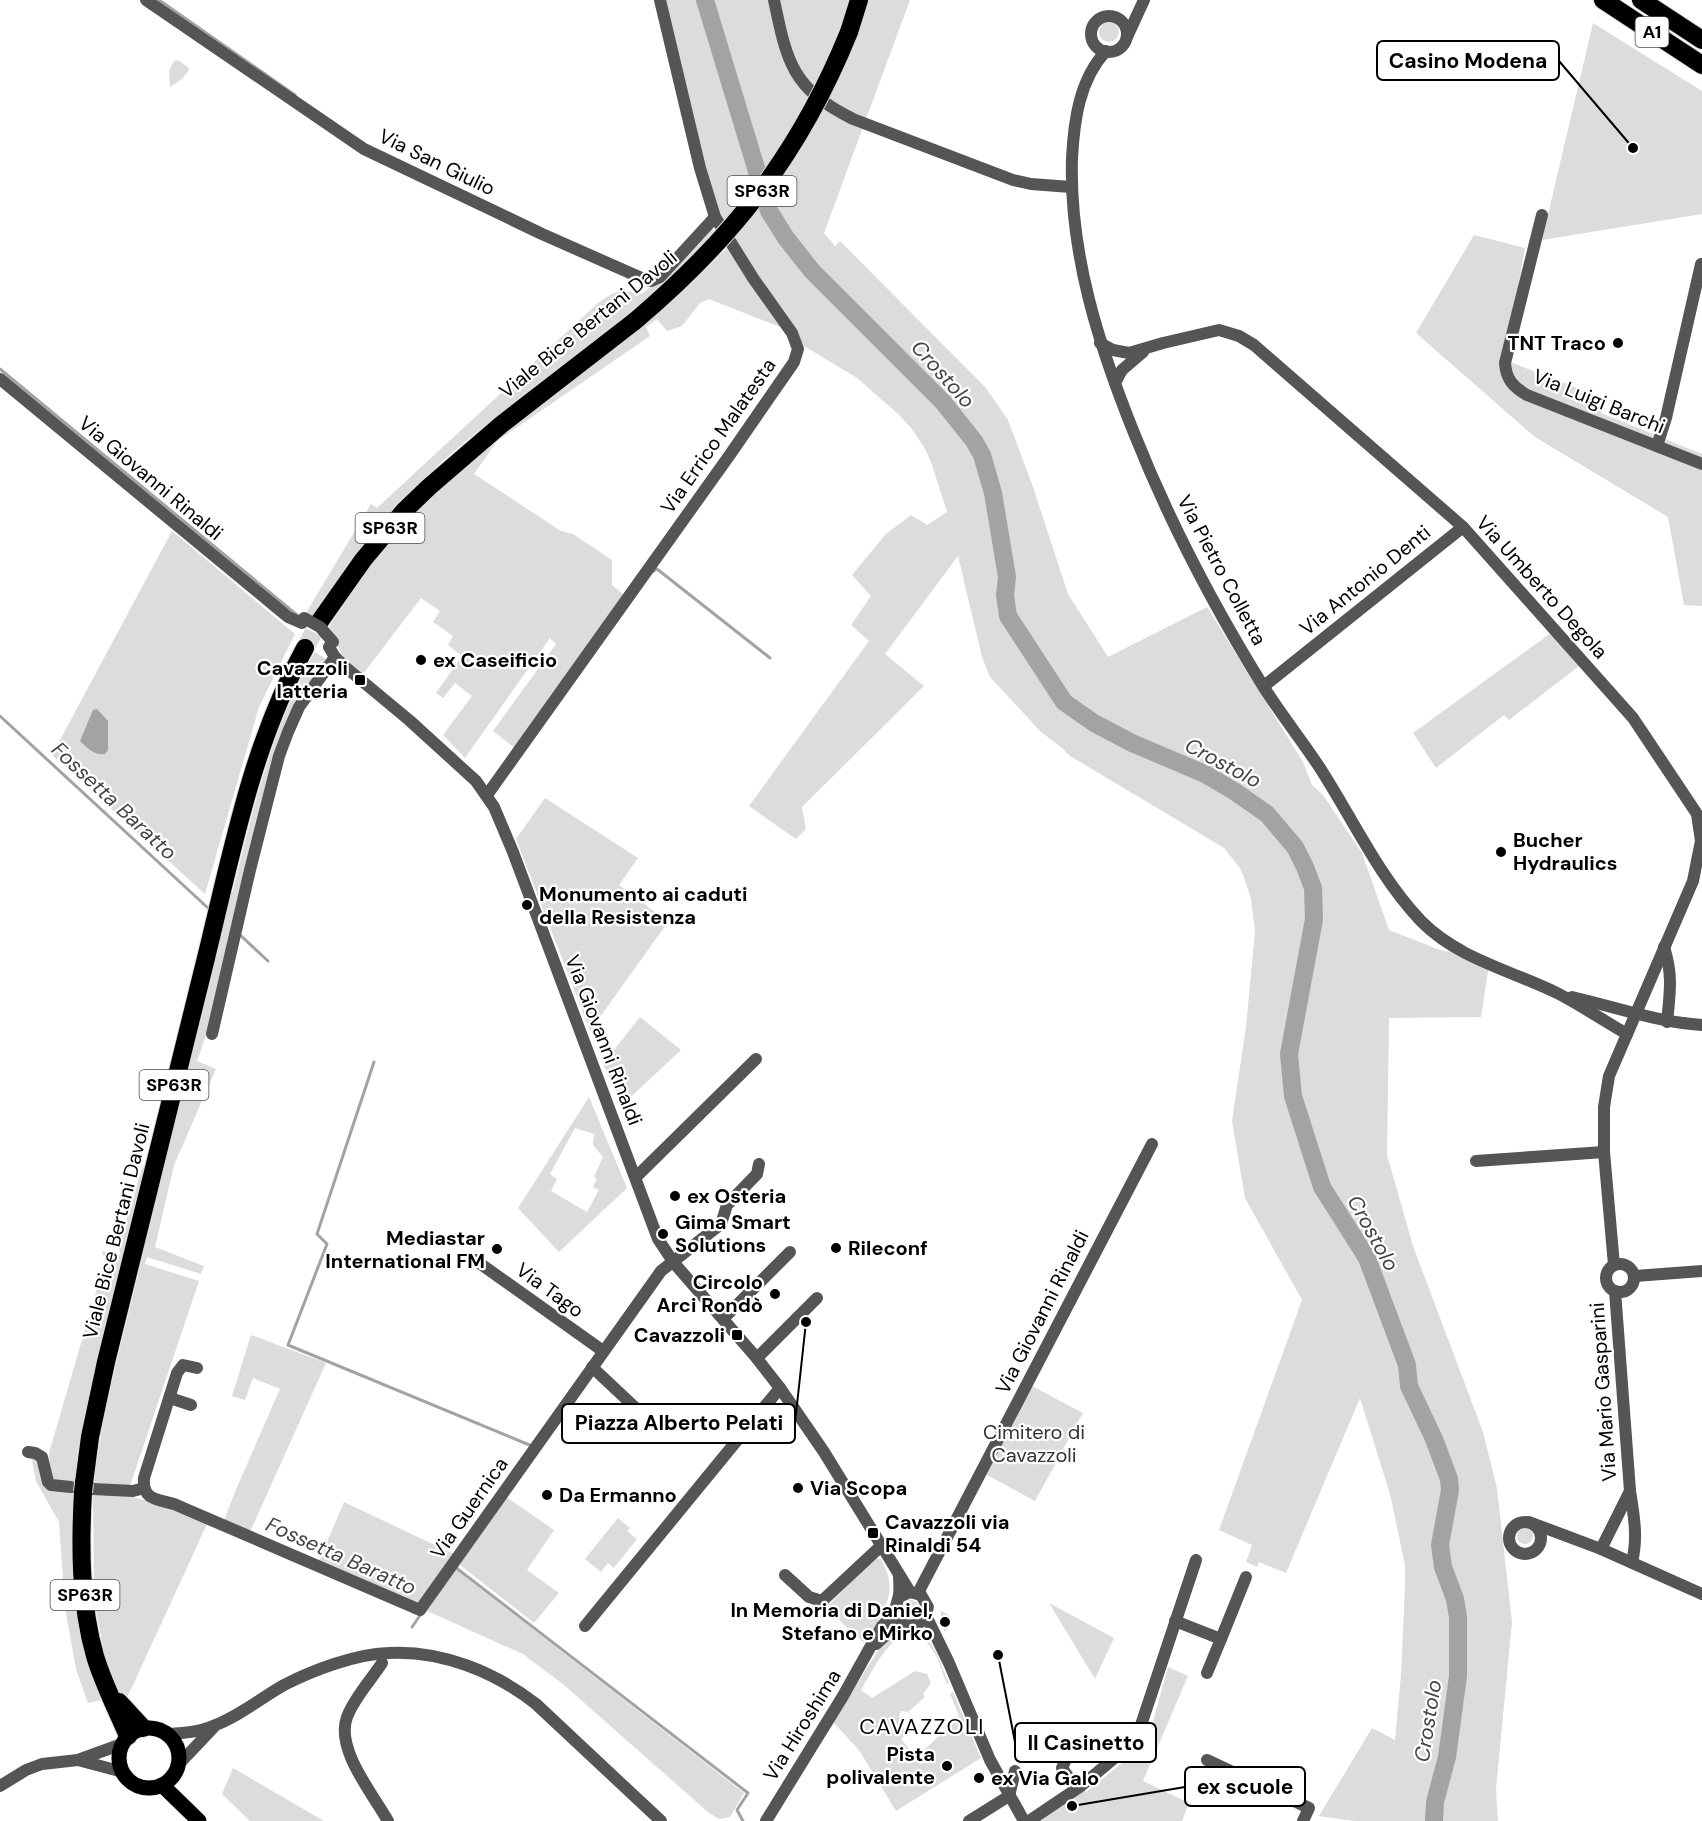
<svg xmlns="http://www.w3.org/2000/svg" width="1702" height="1821" viewBox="0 0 1702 1821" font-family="'DM Sans',sans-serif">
<rect width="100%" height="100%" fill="#fff"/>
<!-- green -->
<g fill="#dcdcdc" fill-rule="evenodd">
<path d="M 662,0 L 910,0 L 824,233 L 835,246 L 840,241 L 986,388 L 1008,420 L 1033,487 L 1068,594 L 1108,657 L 1207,607 L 1303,762 L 1312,785 L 1323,795 L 1362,853 L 1389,930 L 1440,950 L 1474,957 L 1489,965 L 1481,1017 L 1389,1018 L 1387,1155 L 1413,1246 L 1483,1432 L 1497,1488 L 1512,1622 L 1496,1789 L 1498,1821 L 1354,1821 L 1319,1816 L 1372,1728 L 1395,1740 L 1401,1675 L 1405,1586 L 1405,1565 L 1390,1494 L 1360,1398 L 1286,1573 L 1259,1562 L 1257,1567 L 1246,1562 L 1252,1545 L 1219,1530 L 1302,1300 L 1245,1198 L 1232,1121 L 1246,1027 L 1255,931 L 1251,899 L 1244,877 L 1240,868 L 1224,848 L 1070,756 L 1062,748 L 1040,731 L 990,677 L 982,657 L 958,556 L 885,654 L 924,686 L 802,807 L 806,829 L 796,839 L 749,806 L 869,641 L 851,625 L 871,596 L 852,575 L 886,534 L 911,515 L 927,525 L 947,512 L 931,462 L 924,447 L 912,429 L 898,414 L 857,378 L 804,346 L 718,220 Z"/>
<circle cx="1109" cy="32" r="10"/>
<path d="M 1593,23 L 1702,91 L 1702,214 L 1542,240 Z"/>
<path d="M 178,60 L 188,67 L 189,70 L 182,79 L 170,87 L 169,70 L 174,61 Z"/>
<path d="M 712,228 L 714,231 C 675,275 630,316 584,351 C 541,385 495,416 454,451 C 399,499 352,556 312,616 L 306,613 L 371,504 L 377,508 L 598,303 C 616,290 620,289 641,294 L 659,281 Z"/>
<path d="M 1474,235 L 1525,248 L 1505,360 L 1605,399 L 1601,413 L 1702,454 L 1702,606 L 1684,605 L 1668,517 L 1535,437 L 1416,333 Z"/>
<path d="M 729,246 L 781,321 L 780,327 L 709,299 L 700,303 L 682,326 L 667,331 L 657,319 L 646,327 L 650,336 L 497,441 L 474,474 L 561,531 L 573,534 L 612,560 L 612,585 L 628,598 L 515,748 L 493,731 L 556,644 L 550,638 L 465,758 L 443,735 L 472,696 L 455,683 L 443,698 L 436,693 L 462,656 L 448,645 L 453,636 L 433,622 L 440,611 L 421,598 L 363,674 C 357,669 348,664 344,658 C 337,648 337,636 329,627 C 348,597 367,567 390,541 C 419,508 450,479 482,449 L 637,329 L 680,294 Z"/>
<path d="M 172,531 L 295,634 L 259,707 L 205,894 L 52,755 Z"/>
<path d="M 1555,630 L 1584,662 L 1509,720 L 1504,715 L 1436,768 L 1413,733 Z"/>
<path d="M 315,652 L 326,659 L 298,703 L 210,1024 L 197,1061 L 216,1069 L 174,1165 L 155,1247 L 204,1266 L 201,1274 L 147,1257 L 145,1264 L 199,1281 L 130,1486 L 94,1484 C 102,1408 124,1336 141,1262 C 170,1140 199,1019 228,899 L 233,891 C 253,809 272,727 315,652 Z"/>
<path d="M 545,798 L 638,858 L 619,885 L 668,922 L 590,1031 L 516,839 Z"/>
<path d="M 640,1017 L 681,1050 L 622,1105 L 603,1064 Z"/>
<path d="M 589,1097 L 627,1188 L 559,1252 L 518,1208 ZM 575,1128 L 594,1134 L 593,1145 L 603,1157 L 594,1177 L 597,1179 L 593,1187 L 599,1190 L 587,1212 L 551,1191 L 557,1179 L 550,1174 Z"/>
<path d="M 143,1165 L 146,1174 L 79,1458 L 102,1700 L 88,1703 L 76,1669 L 65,1608 L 59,1522 L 36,1481 L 31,1455 L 39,1458 L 42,1478 L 54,1480 L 51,1477 L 49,1453 L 105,1261 L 102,1251 L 116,1255 L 121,1254 L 118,1247 Z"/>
<path d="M 251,1335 L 326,1363 L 249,1534 L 223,1523 L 237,1487 L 280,1389 L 253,1378 L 245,1400 L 232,1396 Z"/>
<path d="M 1032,1386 L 1083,1413 L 1063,1449 L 1065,1450 L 1059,1462 L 1057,1461 L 1035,1501 L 985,1474 Z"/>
<path d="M 93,1493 L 128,1496 L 153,1502 L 207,1524 L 127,1698 L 118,1697 L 105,1659 L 94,1599 Z"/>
<path d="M 502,1494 L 554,1530 L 527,1570 L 559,1593 L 534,1623 L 455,1561 L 418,1604 L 319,1561 L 344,1502 L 458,1556 Z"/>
<path d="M 618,1518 L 630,1528 L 627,1531 L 637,1539 L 614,1568 L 608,1563 L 601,1572 L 585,1559 Z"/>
<circle cx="1525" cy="1536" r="8"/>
<path d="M 874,1558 L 881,1559 C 901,1594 882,1613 864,1643 L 826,1608 Z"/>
<path d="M 455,1569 L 744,1793 L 730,1817 L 719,1819 L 709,1813 L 564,1685 L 523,1654 L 427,1611 Z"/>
<circle cx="911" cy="1609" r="9"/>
<path d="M 1049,1603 L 1114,1638 L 1095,1679 Z"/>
<path d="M 941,1611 L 948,1615 L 951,1620 L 950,1626 L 945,1632 L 941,1625 Z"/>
<path d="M 907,1628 C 937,1639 937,1657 949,1683 L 947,1684 C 942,1672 939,1659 932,1649 C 902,1606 875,1667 861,1690 L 872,1698 L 915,1671 L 927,1674 L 931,1683 L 923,1694 L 925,1697 L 908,1712 L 900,1711 L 899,1718 L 902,1719 L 901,1725 L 907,1733 L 901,1739 L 911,1751 L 908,1754 L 914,1760 L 959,1716 L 950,1694 L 953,1692 L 981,1758 L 896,1811 L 859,1750 L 833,1722 L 879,1649 L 890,1637 Z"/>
<path d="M 1168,1667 L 1188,1676 L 1143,1781 L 1189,1803 L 1182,1821 L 1029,1821 L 1081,1786 L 1086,1792 L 1147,1743 Z"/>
<path d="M 233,1768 L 324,1821 L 250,1821 L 222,1794 Z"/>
</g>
<!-- water -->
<path fill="#a3a3a3" d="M 97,709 L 108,721 L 108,750 L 105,754 C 95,756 87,748 80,741 L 93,710 Z"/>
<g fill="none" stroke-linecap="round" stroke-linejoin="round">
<!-- stream -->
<g stroke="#a3a3a3" stroke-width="3">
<path d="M 159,0 L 295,95"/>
<path d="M 0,369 L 297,615"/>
<path d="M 652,572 L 657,569 L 770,658"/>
<path d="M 0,716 L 208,908"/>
<path d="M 239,934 L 268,961"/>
<path d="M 374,1062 L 317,1234 L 327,1244 L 288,1345 L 532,1446"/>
<path d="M 455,1567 L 748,1793 L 737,1810 L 743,1821"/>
<path d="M 412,1627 L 421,1614"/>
</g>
<!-- river -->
<path stroke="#a3a3a3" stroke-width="18" d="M 705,0 L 769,211 L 786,238 L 812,271 L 943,402 L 974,441 L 982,455 L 993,493 L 1007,577 L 1005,595 L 1008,616 L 1064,702 L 1094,723 L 1132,743 L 1205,774 L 1234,791 L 1267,814 L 1295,847 L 1305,867 L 1313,888 L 1314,919 L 1289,1054 L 1293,1096 L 1322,1187 L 1367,1258 L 1407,1365 L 1409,1386 L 1434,1439 L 1449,1479 L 1450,1490 L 1440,1545 L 1443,1567 L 1455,1599 L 1458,1617 L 1458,1676 L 1447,1757 L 1435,1802 L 1434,1821"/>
<!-- highway-tunnel -->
<path stroke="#d9d9d9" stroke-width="18" stroke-dasharray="18 9" stroke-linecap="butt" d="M 305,648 L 320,621"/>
<!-- major casing -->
<g stroke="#dbdbdb" stroke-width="16">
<g id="major">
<circle cx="149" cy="1758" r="30"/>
<path d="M 162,1785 L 199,1821"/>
</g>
</g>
<!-- highway casing -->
<g stroke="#dbdbdb" stroke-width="20">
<g id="highway">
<path d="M 1603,0 L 1702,65"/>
<path d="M 1641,0 L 1702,40"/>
<path d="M 849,32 L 859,0"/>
<path d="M 320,621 L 363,560 L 404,511 L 429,487 L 502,424 L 635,321"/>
<path d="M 84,1483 L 90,1437 L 106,1362 C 139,1227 173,1093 206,958 C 232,852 252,744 305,648"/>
<path d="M 83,1492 C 80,1545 80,1604 95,1656 C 103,1683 117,1710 128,1736"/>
<path d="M 119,1702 L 143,1728"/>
</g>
</g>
<!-- minor -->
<g stroke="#555" stroke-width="12">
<path d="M 146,0 L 364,149 L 542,234 L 646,280 L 651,281 L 660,277 L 715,217"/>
<path d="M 774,0 C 787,62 792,89 853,119 L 1013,180 L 1031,184 L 1071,187"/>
<circle cx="1109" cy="34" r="18"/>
<path d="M 1127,37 L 1144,0"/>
<path d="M 1106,51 C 1079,80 1074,121 1072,158 C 1069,253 1099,346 1134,433 C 1169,521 1213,605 1263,686 C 1280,713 1300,738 1318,765 C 1352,817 1378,876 1421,921 C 1458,959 1513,971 1559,994 C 1582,1006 1604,1021 1627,1034"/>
<path d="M 1542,215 L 1505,363 C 1506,379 1513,387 1527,395 L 1702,464"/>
<path d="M 1100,343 L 1113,350 L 1129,353 L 1163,343 L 1219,330 L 1239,336 L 1254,345 L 1463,527 L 1633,718 L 1697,814 L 1701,841 L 1693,881 L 1609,1076 L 1604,1107 L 1604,1152 L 1614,1265"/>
<path d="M 0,379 L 276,607 L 288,617 L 302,623"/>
<path d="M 1115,383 L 1122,370 L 1143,352"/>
<path d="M 1657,446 L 1666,418 L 1701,264"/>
<path d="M 329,647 L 335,657 L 344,666 L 409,720 L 476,781 L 494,807 L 513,852 L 658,1239 L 674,1263 L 755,1356 L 780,1388 L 824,1452 L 910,1592"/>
<path d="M 1264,686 L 1463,527"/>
<path d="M 487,795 L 729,456 L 794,362 L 798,349 L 792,333 L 753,278 L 715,217 L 700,168 L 660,0"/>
<path d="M 1664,947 C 1673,975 1670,992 1667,1022"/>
<path d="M 1572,997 C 1615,1007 1658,1022 1702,1025"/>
<path d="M 212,1034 L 250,870 L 279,756 L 288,732 L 299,707 L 335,657"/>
<path d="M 1476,1161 L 1604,1152"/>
<path d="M 636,1177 L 756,1059"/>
<path d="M 475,1260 L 603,1351"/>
<circle cx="1620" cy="1278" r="14"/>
<path d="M 1635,1276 L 1702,1271"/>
<path d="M 1615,1291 L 1630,1491 C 1634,1515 1638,1538 1632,1562"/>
<path d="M 723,1319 L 790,1252"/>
<path d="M 757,1358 L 817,1298"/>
<path d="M 592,1367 L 641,1413 L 643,1424"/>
<path d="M 197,1368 L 183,1365 L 177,1373 L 144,1478 C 142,1500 157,1499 174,1504 L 420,1610 L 661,1271 L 721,1224 L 727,1205 L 757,1174 L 759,1164"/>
<path d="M 170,1398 L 191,1405"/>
<path d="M 28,1452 L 35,1453 L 42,1457 L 48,1482 L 51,1485 L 71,1487"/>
<path d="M 93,1489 L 133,1491 L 144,1488"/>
<path d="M 1529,1522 L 1601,1549 L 1702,1594"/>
<circle cx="1525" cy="1538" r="16"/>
<path d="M 1601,1549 L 1630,1491"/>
<path d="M 785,1575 L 809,1597 L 822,1601 L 881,1546"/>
<path d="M 899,1575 C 899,1581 900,1589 899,1595 C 897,1606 888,1619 906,1625 C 913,1627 919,1624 924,1619 L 928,1607 L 921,1595 L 910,1592 L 899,1597"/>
<path d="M 918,1593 L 1152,1144"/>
<path d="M 926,1616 L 949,1663 L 990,1760 L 1024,1821"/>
<path d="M 1175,1621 L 1221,1639 L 1246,1577"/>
<path d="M 585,1626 L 780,1388"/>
<path d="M 876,1644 L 889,1632 L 907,1625"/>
<path d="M 382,1663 C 371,1680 354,1698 347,1717 C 335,1749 373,1794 388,1821"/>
<path d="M 1207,1673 L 1221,1639"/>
<path d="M 169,1734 C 184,1733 199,1732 213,1726 C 238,1717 261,1698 284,1685 C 313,1670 356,1654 388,1653 C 442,1650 495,1672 536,1704 L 661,1821"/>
<path d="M 1067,1757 L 1062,1768 L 1076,1788"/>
<path d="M 78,1760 L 123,1772"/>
<path d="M 1207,1760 L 1309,1808 L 1303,1821"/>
<path d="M 179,1764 L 214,1727"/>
<path d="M 0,1786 L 26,1770 L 42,1764 L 78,1760 L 122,1744"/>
<path d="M 766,1821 L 843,1696 L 882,1626 L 895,1614"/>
<path d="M 969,1821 L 1009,1796 L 1015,1771"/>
<path d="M 1029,1821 L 1081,1786 L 1136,1740 L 1196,1560"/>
</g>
<!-- major -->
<use href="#major" stroke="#000" stroke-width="15"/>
<!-- highway -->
<use href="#highway" stroke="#000" stroke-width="18"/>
<!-- highway-bridge casing -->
<g stroke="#dbdbdb" stroke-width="20" stroke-linecap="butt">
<g id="highway-bridge">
<path d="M 635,321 C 734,237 800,153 849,32"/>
<path d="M 83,1492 L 84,1483"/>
</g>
</g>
<!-- minor-bridge -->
<path stroke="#555" stroke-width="12" d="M 304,618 L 320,627 L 333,642"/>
<!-- highway-bridge -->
<use href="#highway-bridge" stroke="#000" stroke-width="18"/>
</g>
<!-- markers -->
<g fill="#000" stroke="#fff" stroke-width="2">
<circle cx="1618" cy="343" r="6"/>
<circle cx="421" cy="660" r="6"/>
<rect x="354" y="674" width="12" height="12" rx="3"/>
<circle cx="1501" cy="852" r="6"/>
<circle cx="527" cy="905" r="6"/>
<circle cx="675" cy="1196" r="6"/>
<circle cx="663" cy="1234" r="6"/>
<circle cx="836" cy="1248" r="6"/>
<circle cx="497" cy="1249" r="6"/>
<circle cx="775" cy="1294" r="6"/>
<rect x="731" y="1329" width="12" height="12" rx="3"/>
<circle cx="798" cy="1488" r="6"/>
<circle cx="547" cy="1495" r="6"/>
<rect x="867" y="1527" width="12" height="12" rx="3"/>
<circle cx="945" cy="1622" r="6"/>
<circle cx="947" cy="1766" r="6"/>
<circle cx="979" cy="1778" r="6"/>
</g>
<g text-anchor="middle" stroke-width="4.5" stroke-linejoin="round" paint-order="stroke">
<!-- shield labels -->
<g fill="#fff" stroke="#4c4c4c" stroke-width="1.5">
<rect x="1635.5" y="17" width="33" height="30" rx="4.5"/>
<rect x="727.5" y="176" width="69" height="30" rx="4.5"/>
<rect x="355.5" y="513" width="69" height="30" rx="4.5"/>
<rect x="139.5" y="1070" width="69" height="30" rx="4.5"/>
<rect x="50.5" y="1580" width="69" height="30" rx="4.5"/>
</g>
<g font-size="18" font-weight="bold" fill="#000">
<text x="1652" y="38">A1</text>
<text x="762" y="197">SP63R</text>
<text x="390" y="534">SP63R</text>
<text x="174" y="1091">SP63R</text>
<text x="85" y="1601">SP63R</text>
</g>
<!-- street labels -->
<g font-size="20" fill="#000" stroke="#fff">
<text transform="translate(437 162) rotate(26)" y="7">Via San Giulio</text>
<text transform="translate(588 324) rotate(-39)" y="7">Viale Bice Bertani Davoli</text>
<text transform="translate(1599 401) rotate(22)" y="7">Via Luigi Barchi</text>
<text transform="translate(718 436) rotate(-55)" y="7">Via Errico Malatesta</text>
<text transform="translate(151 478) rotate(40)" y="7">Via Giovanni Rinaldi</text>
<text transform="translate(1222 570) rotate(62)" y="7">Via Pietro Colletta</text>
<text transform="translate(1365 580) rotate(-39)" y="7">Via Antonio Denti</text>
<text transform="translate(1542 587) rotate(48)" y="7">Via Umberto Degola</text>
<text transform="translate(604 1040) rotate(69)" y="7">Via Giovanni Rinaldi</text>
<text transform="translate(116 1231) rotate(-76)" y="7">Viale Bice Bertani Davoli</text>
<text transform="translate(550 1290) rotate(36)" y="7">Via Tago</text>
<text transform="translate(1042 1312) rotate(-63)" y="7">Via Giovanni Rinaldi</text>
<text transform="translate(1603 1392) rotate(-94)" y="7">Via Mario Gasparini</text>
<text transform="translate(469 1508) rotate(-55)" y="7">Via Guernica</text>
<text transform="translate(802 1725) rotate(-58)" y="7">Via Hiroshima</text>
</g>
<!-- poi labels -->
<g font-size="20" font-weight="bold" fill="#000" stroke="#fff" text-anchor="start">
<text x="1606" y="350" text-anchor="end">TNT Traco</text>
<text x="433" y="667">ex Caseificio</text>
<text x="348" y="675" text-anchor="end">Cavazzoli<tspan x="348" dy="23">latteria</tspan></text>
<text x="1513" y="847">Bucher<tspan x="1513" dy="23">Hydraulics</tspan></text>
<text x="539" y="901">Monumento ai caduti<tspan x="539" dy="23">della Resistenza</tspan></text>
<text x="687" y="1203">ex Osteria</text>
<text x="675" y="1229">Gima Smart<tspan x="675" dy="23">Solutions</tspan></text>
<text x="485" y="1245" text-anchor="end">Mediastar<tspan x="485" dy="23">International FM</tspan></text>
<text x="848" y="1255">Rileconf</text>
<text x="763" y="1289" text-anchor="end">Circolo<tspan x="763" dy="23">Arci Rondò</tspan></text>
<text x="725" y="1342" text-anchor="end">Cavazzoli</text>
<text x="810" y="1495">Via Scopa</text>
<text x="559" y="1502">Da Ermanno</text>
<text x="885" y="1529">Cavazzoli via<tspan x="885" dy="23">Rinaldi 54</tspan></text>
<text x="933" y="1617" text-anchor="end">In Memoria di Daniel,<tspan x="933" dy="23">Stefano e Mirko</tspan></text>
<text x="935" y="1761" text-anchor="end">Pista<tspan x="935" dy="23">polivalente</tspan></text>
<text x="991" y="1785">ex Via Galo</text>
</g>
<!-- park labels -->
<g font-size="20" fill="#333" stroke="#fff">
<text x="1034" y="1439">Cimitero di<tspan x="1034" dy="23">Cavazzoli</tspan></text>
</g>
<!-- water labels -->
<g font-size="21" font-style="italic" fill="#444" stroke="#fff">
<text transform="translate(943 374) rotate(48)" y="7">Crostolo</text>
<text transform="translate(1223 763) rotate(28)" y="7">Crostolo</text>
<text transform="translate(114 801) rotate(43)" y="7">Fossetta Baratto</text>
<text transform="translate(1373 1233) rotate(61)" y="7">Crostolo</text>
<text transform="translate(341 1556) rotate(24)" y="7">Fossetta Baratto</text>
<text transform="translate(1428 1721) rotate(-81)" y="7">Crostolo</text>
</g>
<!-- quarter labels -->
<g font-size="22" letter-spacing="1.5" fill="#000" stroke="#fff">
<text x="922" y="1734">CAVAZZOLI</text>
</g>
</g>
<!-- callouts -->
<path fill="none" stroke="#000" stroke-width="2" d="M1633 148L1559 61M806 1322L795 1423M998 1655L1015 1742M1072 1806L1185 1787"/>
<g fill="#000" stroke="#fff" stroke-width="2">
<circle cx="1633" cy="148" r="6"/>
<circle cx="806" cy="1322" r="6"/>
<circle cx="998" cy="1655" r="6"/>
<circle cx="1072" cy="1806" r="6"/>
</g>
<g fill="#fff" stroke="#000" stroke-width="2">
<rect x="1377" y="41" width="182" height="39" rx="6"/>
<rect x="562" y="1404" width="233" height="39" rx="6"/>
<rect x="1015" y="1723" width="141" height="39" rx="6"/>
<rect x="1185" y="1767" width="120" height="39" rx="6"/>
</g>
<g font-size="21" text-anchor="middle" font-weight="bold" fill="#000">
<text x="1468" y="68">Casino Modena</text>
<text x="679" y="1430">Piazza Alberto Pelati</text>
<text x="1086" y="1750">Il Casinetto</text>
<text x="1245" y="1794">ex scuole</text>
</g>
</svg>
